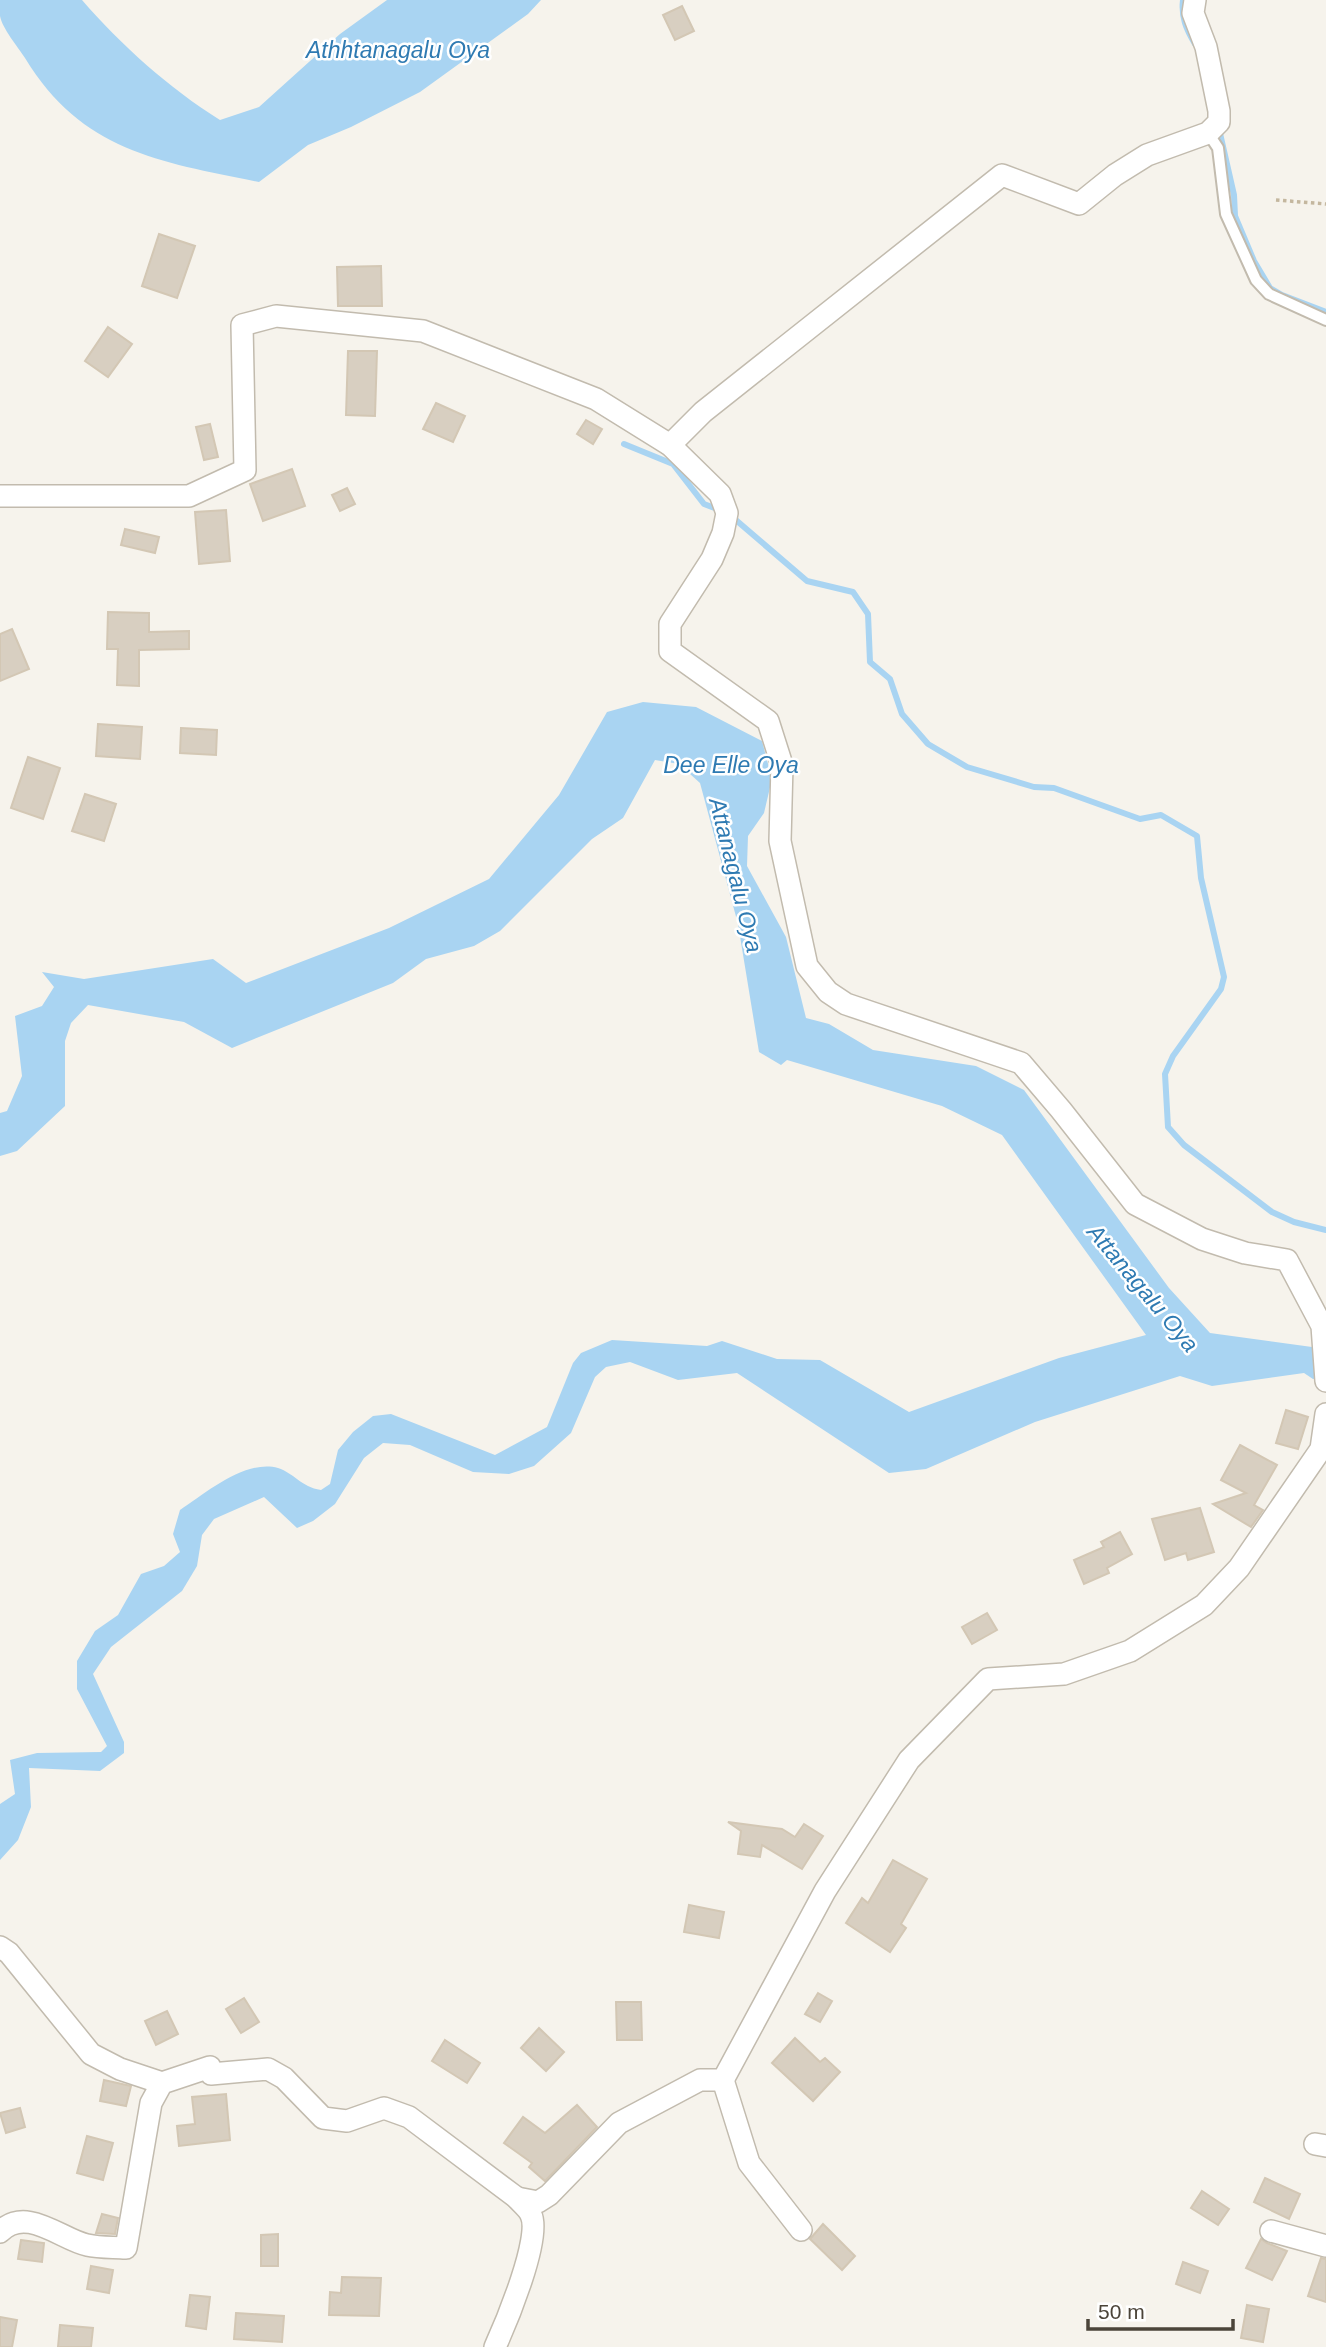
<svg xmlns="http://www.w3.org/2000/svg" width="1326" height="2347" viewBox="0 0 1326 2347" font-family="Helvetica,sans-serif">
<rect width="100%" height="100%" fill="#f6f3ec"/>
<!-- water -->
<g fill="#a9d4f2">
<path d="M 0,0 L 82,0 C 121,45 169,88 220,120 L 259,107 L 340,34 L 387,0 L 541,0 L 528,14 L 420,92 L 351,127 L 308,145 L 259,182 C 161,162 82,152 25,58 C 18,47 2,28 0,16 C 0,11 0,5 0,0 Z"/>
<path d="M 643,702 L 696,707 L 762,741 L 772,779 L 764,813 L 748,836 L 747,866 L 786,937 L 806,1018 L 829,1024 L 873,1050 L 976,1066 L 1024,1090 L 1169,1288 L 1210,1333 L 1312,1347 L 1326,1333 L 1326,1378 L 1313,1379 L 1304,1373 L 1212,1386 L 1180,1376 L 1035,1422 L 926,1469 L 889,1473 L 737,1373 L 678,1380 L 630,1362 L 606,1367 L 595,1377 L 571,1433 L 534,1466 L 509,1474 L 473,1472 L 410,1445 L 383,1443 L 364,1458 L 335,1504 L 313,1521 L 297,1528 L 264,1497 L 214,1519 L 202,1535 L 197,1566 L 182,1591 L 111,1647 L 93,1674 L 124,1742 L 124,1753 L 100,1771 L 29,1768 L 31,1807 L 18,1840 L 0,1860 L 0,1804 L 15,1794 L 10,1760 L 37,1753 L 101,1752 L 107,1746 L 77,1689 L 77,1661 L 95,1631 L 118,1615 L 141,1574 L 164,1566 L 180,1552 L 173,1534 L 180,1510 C 206,1493 245,1459 278,1468 C 294,1473 301,1487 321,1490 L 330,1484 L 338,1450 L 353,1432 L 373,1416 L 391,1414 L 495,1455 L 547,1427 L 573,1363 L 581,1353 L 612,1340 L 707,1346 L 722,1341 L 777,1359 L 820,1360 L 909,1412 L 1059,1358 L 1146,1335 L 1002,1135 L 942,1106 L 787,1060 L 781,1065 L 759,1052 L 738,924 L 700,783 L 679,764 L 655,760 L 623,818 L 592,839 L 500,931 L 474,946 L 426,959 L 393,983 L 232,1048 L 184,1022 L 88,1005 L 71,1023 L 65,1041 L 65,1106 L 17,1151 L 0,1156 L 0,1113 L 7,1111 L 22,1076 L 15,1016 L 42,1006 L 54,987 L 42,972 L 84,979 L 213,959 L 246,983 L 389,928 L 489,879 L 559,795 L 607,712 Z"/>
</g>
<g fill="none" stroke-linecap="round" stroke-linejoin="round">
<!-- stream -->
<g stroke="#a9d4f2" stroke-width="6">
<path d="M 1183,0 C 1181,17 1186,29 1195,44"/>
<path d="M 1219,129 L 1234,195 L 1235,216 L 1254,261 L 1270,288 L 1282,295 L 1326,312"/>
<path d="M 624,444 L 673,464 L 704,504 L 720,510"/>
<path d="M 730,515 L 807,581 L 853,592 L 868,614 L 870,662 L 890,679 L 902,714 L 928,744 L 967,767 L 1034,787 L 1054,788 L 1140,819 L 1161,815 L 1197,836 L 1201,878 L 1224,977 L 1221,989 L 1173,1056 L 1165,1074 L 1168,1127 L 1184,1145 L 1272,1212 L 1294,1222 L 1326,1230"/>
</g>
</g>
<!-- building -->
<g fill="#d8cfc1" stroke="#d3c7b4" stroke-width="2">
<path d="M 682,6 L 694,31 L 675,40 L 663,15 Z"/>
<path d="M 159,234 L 195,246 L 177,298 L 142,286 Z"/>
<path d="M 381,266 L 382,306 L 338,306 L 337,267 Z"/>
<path d="M 108,327 L 132,344 L 108,377 L 85,361 Z"/>
<path d="M 348,351 L 377,351 L 375,416 L 346,415 Z"/>
<path d="M 436,403 L 465,416 L 453,442 L 423,429 Z"/>
<path d="M 586,420 L 602,429 L 593,444 L 577,434 Z"/>
<path d="M 210,424 L 218,457 L 204,460 L 196,427 Z"/>
<path d="M 292,469 L 305,506 L 263,521 L 250,484 Z"/>
<path d="M 347,488 L 355,504 L 340,511 L 332,495 Z"/>
<path d="M 226,510 L 230,561 L 199,564 L 195,512 Z"/>
<path d="M 125,529 L 159,537 L 155,553 L 121,545 Z"/>
<path d="M 108,612 L 149,613 L 149,632 L 189,631 L 189,649 L 139,650 L 139,686 L 117,685 L 118,649 L 107,649 Z"/>
<path d="M 12,629 L 29,669 L 0,681 L 0,634 Z"/>
<path d="M 98,724 L 142,727 L 140,759 L 96,756 Z"/>
<path d="M 181,728 L 217,730 L 216,755 L 180,753 Z"/>
<path d="M 28,757 L 60,768 L 43,819 L 11,808 Z"/>
<path d="M 85,794 L 116,804 L 104,841 L 72,831 Z"/>
<path d="M 1286,1410 L 1308,1417 L 1298,1449 L 1276,1443 Z"/>
<path d="M 1240,1445 L 1277,1465 L 1254,1505 L 1263,1510 L 1251,1527 L 1213,1504 L 1246,1493 L 1221,1480 Z"/>
<path d="M 1200,1508 L 1214,1552 L 1188,1560 L 1186,1553 L 1165,1560 L 1152,1519 Z"/>
<path d="M 1120,1532 L 1132,1554 L 1107,1568 L 1109,1573 L 1084,1584 L 1074,1560 L 1104,1547 L 1101,1542 Z"/>
<path d="M 987,1613 L 997,1630 L 972,1644 L 962,1627 Z"/>
<path d="M 728,1822 L 782,1829 L 795,1837 L 804,1824 L 823,1836 L 802,1869 L 762,1845 L 760,1857 L 738,1854 L 741,1831 Z"/>
<path d="M 893,1860 L 927,1879 L 901,1924 L 906,1928 L 890,1952 L 846,1923 L 862,1898 L 868,1903 Z"/>
<path d="M 689,1905 L 724,1912 L 719,1938 L 684,1932 Z"/>
<path d="M 818,1993 L 832,2001 L 820,2022 L 805,2014 Z"/>
<path d="M 244,1998 L 259,2022 L 241,2033 L 226,2009 Z"/>
<path d="M 616,2002 L 641,2002 L 642,2040 L 617,2040 Z"/>
<path d="M 167,2011 L 178,2034 L 156,2045 L 145,2021 Z"/>
<path d="M 539,2028 L 564,2052 L 546,2071 L 521,2048 Z"/>
<path d="M 795,2038 L 820,2062 L 825,2058 L 840,2072 L 813,2101 L 772,2063 Z"/>
<path d="M 445,2040 L 480,2063 L 467,2083 L 432,2061 Z"/>
<path d="M 104,2080 L 131,2086 L 126,2106 L 100,2101 Z"/>
<path d="M 226,2094 L 230,2140 L 179,2146 L 177,2126 L 195,2124 L 192,2097 Z"/>
<path d="M 577,2105 L 597,2127 L 545,2181 L 529,2167 L 532,2163 L 504,2143 L 523,2117 L 545,2133 Z"/>
<path d="M 20,2108 L 25,2127 L 6,2133 L 0,2113 Z"/>
<path d="M 87,2136 L 113,2143 L 103,2180 L 77,2173 Z"/>
<path d="M 1265,2178 L 1300,2194 L 1289,2219 L 1254,2202 Z"/>
<path d="M 1202,2191 L 1229,2209 L 1218,2225 L 1191,2208 Z"/>
<path d="M 102,2214 L 118,2218 L 115,2234 L 96,2233 Z"/>
<path d="M 823,2224 L 855,2256 L 842,2270 L 810,2239 Z"/>
<path d="M 278,2234 L 278,2266 L 261,2266 L 261,2235 Z"/>
<path d="M 1261,2239 L 1267,2243 L 1287,2251 L 1272,2280 L 1246,2268 Z"/>
<path d="M 21,2240 L 44,2243 L 42,2262 L 18,2259 Z"/>
<path d="M 1321,2258 L 1326,2259 L 1326,2302 L 1308,2296 Z"/>
<path d="M 1183,2262 L 1208,2271 L 1200,2293 L 1176,2284 Z"/>
<path d="M 91,2266 L 113,2270 L 109,2293 L 87,2289 Z"/>
<path d="M 342,2277 L 381,2278 L 379,2316 L 329,2315 L 330,2292 L 341,2293 Z"/>
<path d="M 190,2295 L 210,2297 L 206,2329 L 186,2326 Z"/>
<path d="M 1247,2305 L 1269,2309 L 1263,2342 L 1241,2338 Z"/>
<path d="M 236,2313 L 284,2316 L 282,2342 L 234,2339 Z"/>
<path d="M 0,2317 L 17,2320 L 12,2347 L 0,2347 Z"/>
<path d="M 60,2325 L 93,2328 L 91,2347 L 58,2347 Z"/>
</g>
<g fill="none" stroke-linecap="round" stroke-linejoin="round">
<!-- lane casing -->
<g stroke="#c2bbae" stroke-width="14">
<path id="lane" d="M 1208,133 L 1218,148 L 1226,214 L 1256,280 L 1269,294 L 1326,320"/>
</g>
<!-- street casing -->
<g stroke="#c2bbae" stroke-width="24">
<g id="street">
<path d="M 670,445 L 703,412 L 1002,175 L 1079,204 L 1115,175 L 1147,155 L 1208,133 L 1219,122 L 1219,111 L 1206,47 L 1193,13 L 1195,0"/>
<path d="M 0,496 L 189,496 L 245,470 L 242,325 L 276,316 L 423,331 L 596,399 L 670,445 L 720,494 L 727,513 L 723,533 L 712,559 L 670,624 L 670,651 L 768,721 L 782,765 L 780,841 L 807,966 L 828,992 L 846,1004 L 1021,1063 L 1061,1110 L 1135,1204 L 1202,1239 L 1245,1253 L 1287,1260 L 1322,1326 L 1326,1381"/>
<path d="M 0,1947 L 9,1953 L 91,2054 L 120,2069 L 162,2083"/>
<path d="M 723,2080 L 749,2163 L 801,2230"/>
<path d="M 1315,2144 L 1326,2146"/>
<path d="M 1271,2231 L 1326,2246"/>
<path d="M 0,2232 C 26,2205 62,2240 87,2245 C 100,2248 113,2247 126,2248 L 151,2103 L 162,2083 L 210,2067 L 211,2074 L 268,2069 L 284,2078 L 323,2118 L 347,2121 L 384,2108 L 409,2117 L 517,2198"/>
<path d="M 495,2347 C 506,2323 542,2237 531,2215 C 529,2209 521,2203 517,2198 L 538,2202 L 549,2195 L 619,2123 L 700,2080 L 723,2080 L 825,1891 L 909,1760 L 988,1679 L 1064,1674 L 1130,1651 L 1204,1605 L 1239,1568 L 1321,1449 L 1326,1414"/>
</g>
</g>
<!-- path -->
<path stroke="#c4b79f" stroke-width="3.5" stroke-dasharray="3.5 3.5" stroke-linecap="butt" d="M 1276,200 L 1326,204"/>
<!-- lane -->
<use href="#lane" stroke="#fff" stroke-width="10"/>
<!-- street -->
<use href="#street" stroke="#fff" stroke-width="21"/>
</g>
<g text-anchor="middle" stroke-width="5" stroke-linejoin="round" paint-order="stroke">
<!-- water labels -->
<g font-size="23" font-style="italic" fill="#2e7ab2" stroke="#fff">
<text x="398" y="58">Athhtanagalu Oya</text>
<text x="731" y="773">Dee Elle Oya</text>
<text transform="translate(736 875) rotate(76)" y="8">Attanagalu Oya</text>
<text transform="translate(1143 1288) rotate(50)" y="8">Attanagalu Oya</text>
</g>
</g>
<!-- scale -->
<path d="M1088 2319v10h145v-10" fill="none" stroke="#4b4439" stroke-width="3.5"/>
<text x="1098" y="2319" font-size="21" fill="#4b4439" stroke="#ffffff" stroke-width="5" paint-order="stroke">50 m</text>
</svg>
